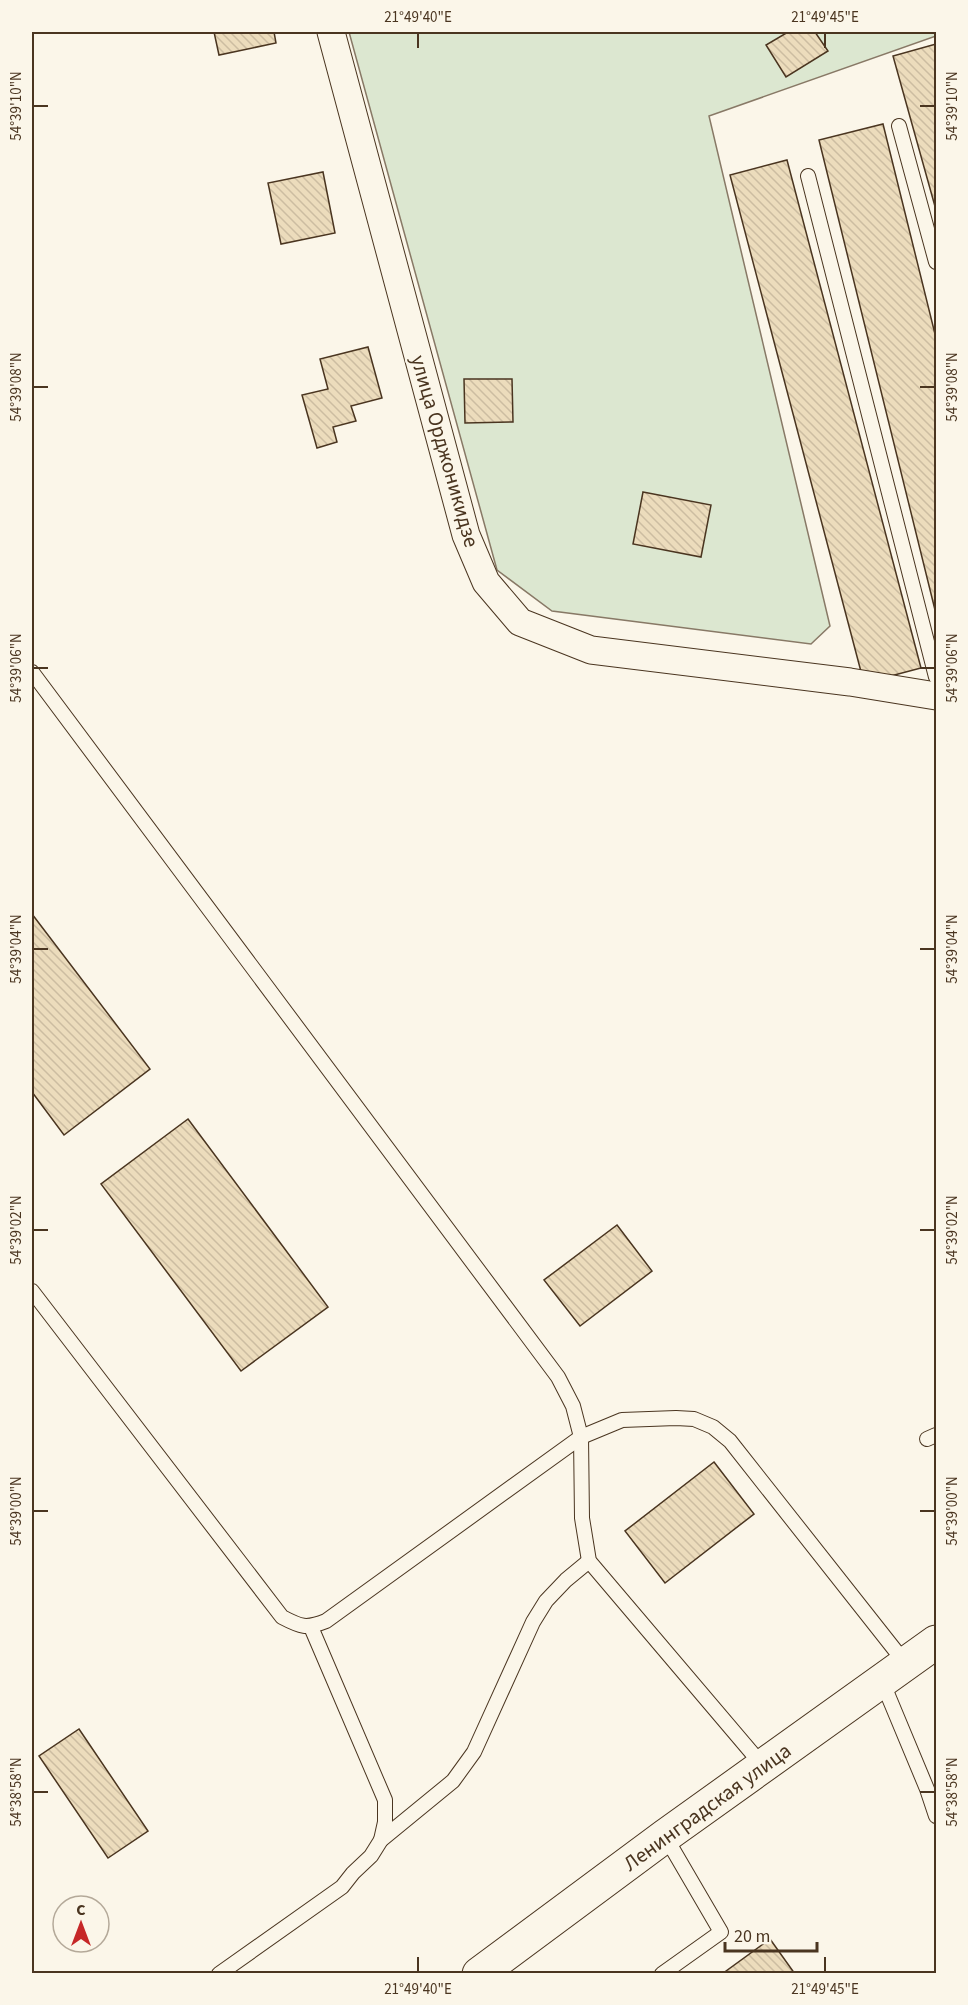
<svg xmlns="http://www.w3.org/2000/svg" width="968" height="2005" viewBox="0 0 968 2005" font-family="'Source Sans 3',sans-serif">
<defs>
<pattern id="building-back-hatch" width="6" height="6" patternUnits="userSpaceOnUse" patternTransform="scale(1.5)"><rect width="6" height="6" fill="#ecdcbc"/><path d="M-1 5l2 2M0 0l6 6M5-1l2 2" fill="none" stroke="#ccbda1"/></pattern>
</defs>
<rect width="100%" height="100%" fill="#fbf6e9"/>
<!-- garden -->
<path fill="#dce7d0" stroke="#887966" stroke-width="1.5" d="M 349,32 L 936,32 L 936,36 L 709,116 L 830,626 L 811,644 L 552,611 L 497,570 Z"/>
<!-- building -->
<g fill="url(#building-back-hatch)" stroke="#4a3520" stroke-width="1.5">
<path d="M 214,32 L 274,32 L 276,43 L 219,55 Z"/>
<path d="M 788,32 L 815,32 L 828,51 L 786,77 L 766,45 Z"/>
<path d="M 936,44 L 936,210 L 893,56 Z"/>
<path d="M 883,124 L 936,338 L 936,614 L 819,140 Z"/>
<path d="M 787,160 L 921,668 L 864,683 L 730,175 Z"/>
<path d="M 323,172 L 335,233 L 281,244 L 268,183 Z"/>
<path d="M 368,347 L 382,398 L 351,406 L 356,421 L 333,427 L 337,442 L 317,448 L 302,395 L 328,389 L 320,359 Z"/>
<path d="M 464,379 L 512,379 L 513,422 L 465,423 Z"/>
<path d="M 643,492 L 711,505 L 701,557 L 633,544 Z"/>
<path d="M 32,914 L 150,1069 L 64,1135 L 32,1092 Z"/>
<path d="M 188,1119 L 328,1307 L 241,1371 L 101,1184 Z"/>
<path d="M 617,1225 L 652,1271 L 580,1326 L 544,1280 Z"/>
<path d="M 714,1462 L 754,1514 L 665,1583 L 625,1531 Z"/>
<path d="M 79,1729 L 148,1831 L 108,1858 L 39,1756 Z"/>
<path d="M 770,1939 L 795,1974 L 722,1974 Z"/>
</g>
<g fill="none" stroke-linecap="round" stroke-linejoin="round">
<!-- lane casing -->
<g stroke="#4a3520" stroke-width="16">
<g id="lane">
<path d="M 899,126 L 936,262"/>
<path d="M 808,176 L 936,677"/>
<path d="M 32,672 L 558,1377 L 573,1406 L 581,1437 L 582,1518 L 589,1561 L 763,1766"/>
<path d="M 32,1291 L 282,1617 C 301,1627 306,1629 326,1621 L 581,1437 L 622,1420 L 676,1418 L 694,1419 L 713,1427 L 730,1441 L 906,1664"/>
<path d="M 927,1439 L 936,1435"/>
<path d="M 311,1627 L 385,1800 L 385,1822 L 381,1840"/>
<path d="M 882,1681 L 927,1789 L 936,1816"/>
<path d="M 219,1974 L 342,1887 L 353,1873 L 371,1856 L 381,1840 L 453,1781 L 474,1752 L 533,1622 L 546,1601 L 566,1580 L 589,1561"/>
<path d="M 662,1974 L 721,1932 L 665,1836"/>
</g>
</g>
<!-- street casing -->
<g stroke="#4a3520" stroke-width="29">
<path id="street" d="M 331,32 L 466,535 L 486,582 L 520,622 L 591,650 L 850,682 L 936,696"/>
</g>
<!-- secondary casing -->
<g stroke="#4a3520" stroke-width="35">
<path id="secondary" d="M 479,1974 L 665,1836 L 936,1642"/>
</g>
<!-- lane -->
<use href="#lane" stroke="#fbf6e9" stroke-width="14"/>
<!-- street -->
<use href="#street" stroke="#fbf6e9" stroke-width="27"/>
<!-- secondary -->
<use href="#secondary" stroke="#fbf6e9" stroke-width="33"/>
</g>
<!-- ticks -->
<path fill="none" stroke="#4a3520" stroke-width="2" d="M 418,33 L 418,48M 825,33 L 825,48M 33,106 L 48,106M 920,106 L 935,106M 33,387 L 48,387M 920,387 L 935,387M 33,668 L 48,668M 920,668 L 935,668M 33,949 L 48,949M 920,949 L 935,949M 33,1230 L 48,1230M 920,1230 L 935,1230M 33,1511 L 48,1511M 920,1511 L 935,1511M 33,1792 L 48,1792M 920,1792 L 935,1792M 418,1957 L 418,1972M 825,1957 L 825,1972"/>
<g text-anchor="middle" stroke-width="4.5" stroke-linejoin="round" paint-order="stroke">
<!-- street labels -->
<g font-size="21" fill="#4a3520" stroke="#fbf6e9">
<text transform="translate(445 451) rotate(74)" y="7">улица Орджоникидзе</text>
<text transform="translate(707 1807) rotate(-36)" y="7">Ленинградская улица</text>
</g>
</g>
<!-- border -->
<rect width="968" height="2005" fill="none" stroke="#fbf6e9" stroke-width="66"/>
<!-- north arrow -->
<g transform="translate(81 1924)"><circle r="28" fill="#fbf6e9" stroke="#b4a999" stroke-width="1.5"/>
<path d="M0-4.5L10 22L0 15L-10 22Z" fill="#c62828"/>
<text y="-9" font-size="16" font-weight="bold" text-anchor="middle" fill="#4a3520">С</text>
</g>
<!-- scale -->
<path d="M725 1942v9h92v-9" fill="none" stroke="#4a3520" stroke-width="3"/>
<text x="734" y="1942" font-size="18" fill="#4a3520" stroke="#fbf6e9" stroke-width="4.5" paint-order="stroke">20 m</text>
<rect x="33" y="33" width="902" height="1939" fill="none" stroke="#4a3520" stroke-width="2"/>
<g font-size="15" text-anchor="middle" fill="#4a3520">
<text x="418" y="22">21°49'40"E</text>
<text x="825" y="22">21°49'45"E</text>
<text transform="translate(16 106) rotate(-90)" y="5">54°39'10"N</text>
<text transform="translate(952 106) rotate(-90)" y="5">54°39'10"N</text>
<text transform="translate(16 387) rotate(-90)" y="5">54°39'08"N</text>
<text transform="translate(952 387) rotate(-90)" y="5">54°39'08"N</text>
<text transform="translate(16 668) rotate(-90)" y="5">54°39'06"N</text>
<text transform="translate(952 668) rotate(-90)" y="5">54°39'06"N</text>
<text transform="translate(16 949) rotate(-90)" y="5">54°39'04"N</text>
<text transform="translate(952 949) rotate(-90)" y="5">54°39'04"N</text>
<text transform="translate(16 1230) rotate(-90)" y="5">54°39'02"N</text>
<text transform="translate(952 1230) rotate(-90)" y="5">54°39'02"N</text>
<text transform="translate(16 1511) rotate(-90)" y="5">54°39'00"N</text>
<text transform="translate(952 1511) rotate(-90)" y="5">54°39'00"N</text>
<text transform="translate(16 1792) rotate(-90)" y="5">54°38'58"N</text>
<text transform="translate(952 1792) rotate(-90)" y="5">54°38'58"N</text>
<text x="418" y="1994">21°49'40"E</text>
<text x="825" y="1994">21°49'45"E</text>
</g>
</svg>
